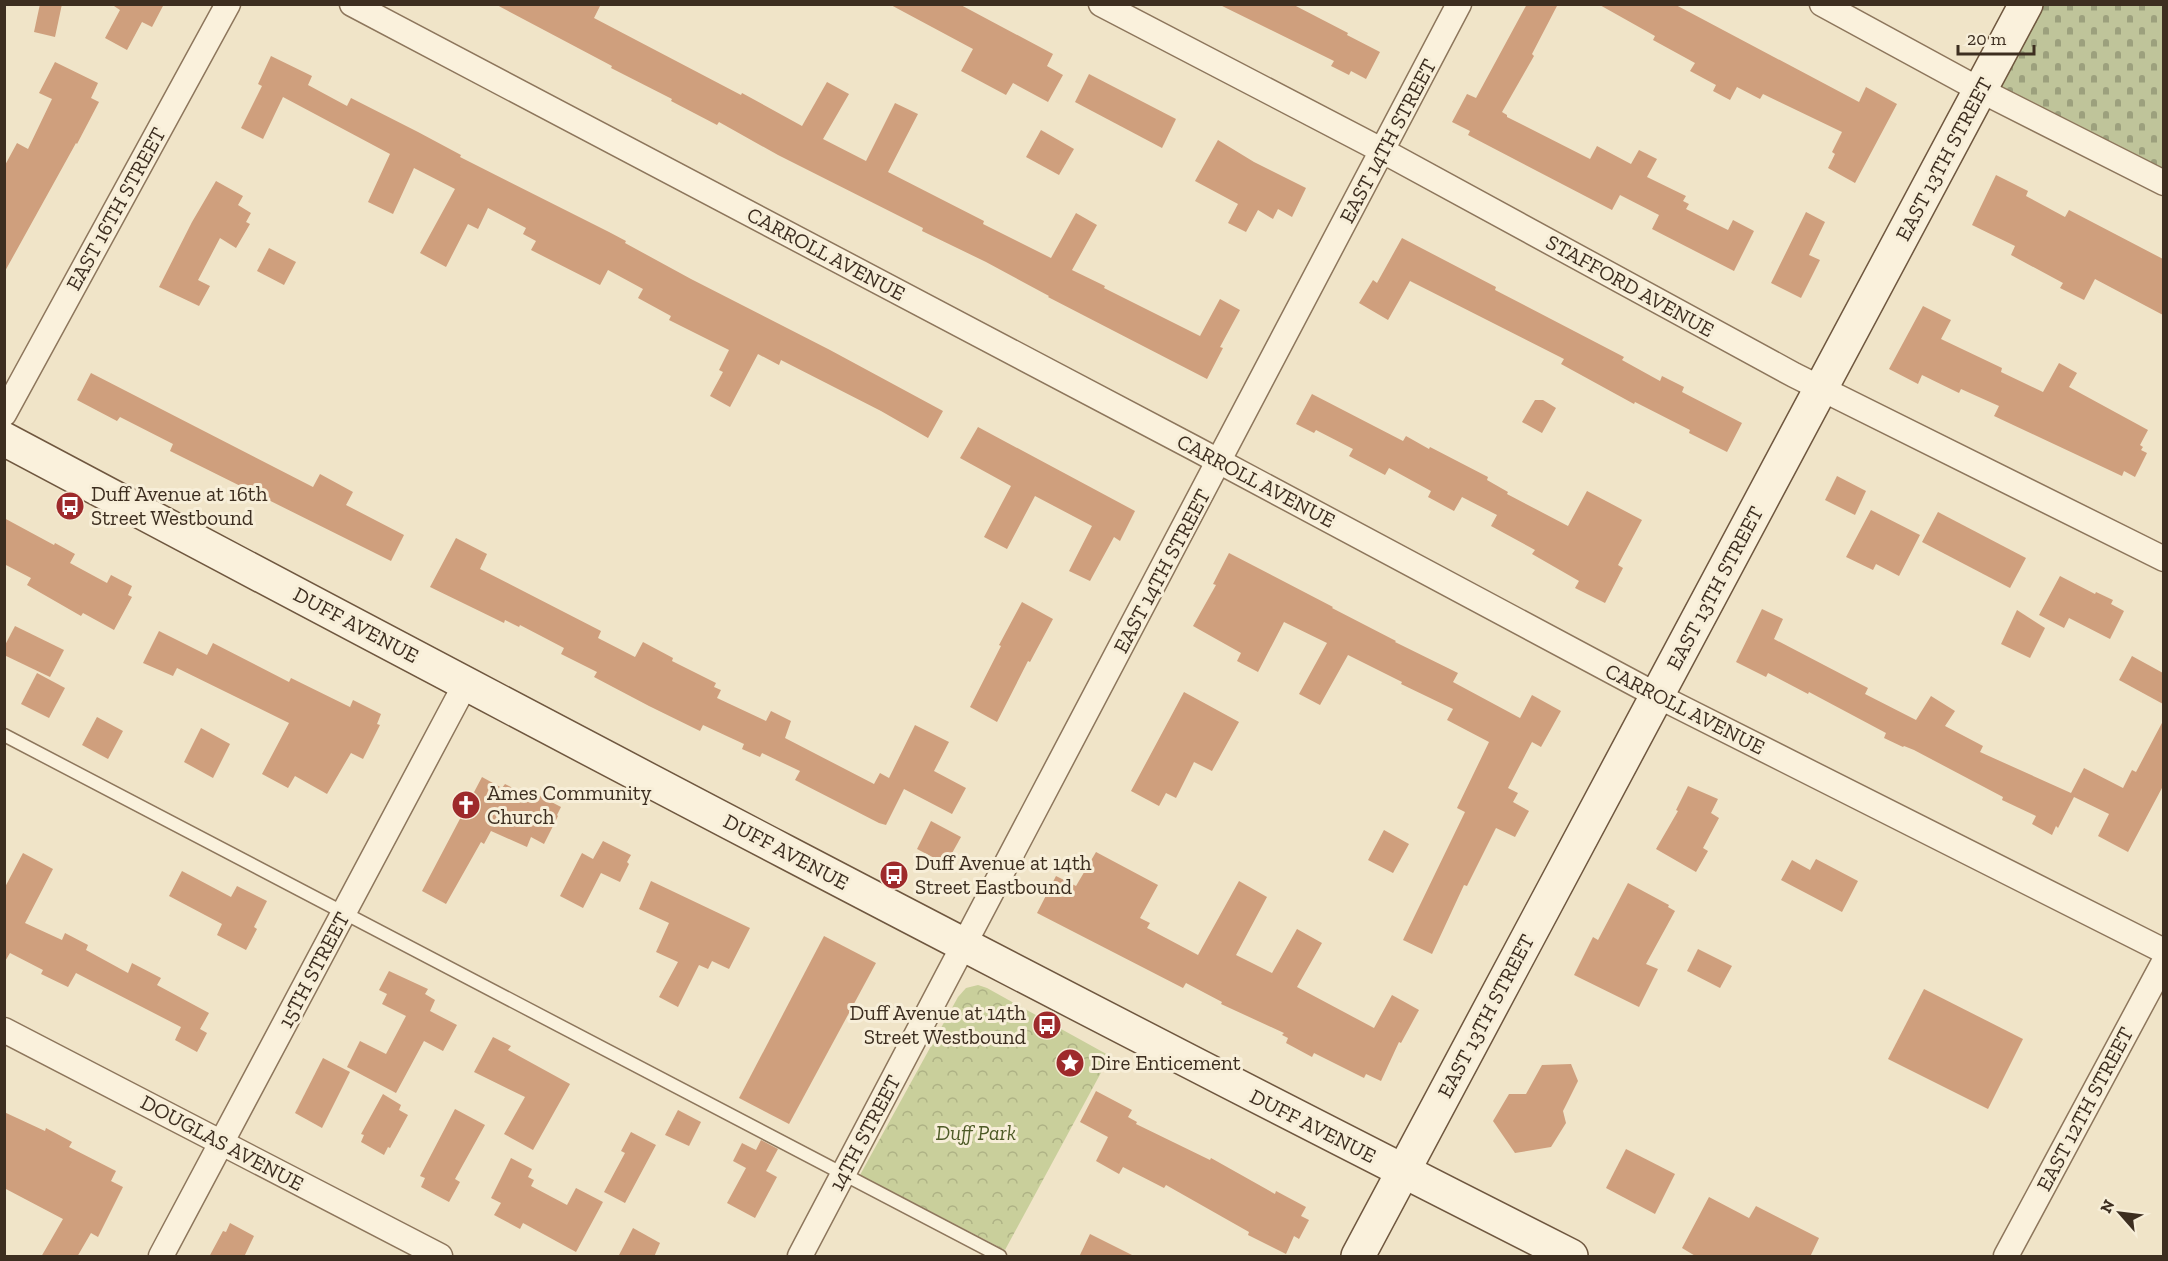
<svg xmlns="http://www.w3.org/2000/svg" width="2168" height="1261" viewBox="0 0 2168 1261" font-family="'Zilla Slab',serif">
<defs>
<pattern id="cemetery-stones" width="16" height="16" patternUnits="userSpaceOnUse" patternTransform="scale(1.5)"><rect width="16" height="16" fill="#bfc49a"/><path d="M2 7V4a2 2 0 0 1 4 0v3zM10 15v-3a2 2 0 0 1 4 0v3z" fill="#9ca07d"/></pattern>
<pattern id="park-crowns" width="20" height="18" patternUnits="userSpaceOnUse" patternTransform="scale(1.5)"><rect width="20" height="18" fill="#c9cf9b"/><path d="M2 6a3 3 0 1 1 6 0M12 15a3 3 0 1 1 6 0" fill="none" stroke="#aeb285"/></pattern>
</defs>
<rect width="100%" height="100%" fill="#f0e4c8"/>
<!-- cemetery -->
<path fill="url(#cemetery-stones)" d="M 2026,5 L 2163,5 L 2163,183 L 1980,90 Z"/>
<!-- park -->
<path fill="url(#park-crowns)" d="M 978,985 L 987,988 L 1110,1056 L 1005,1250 L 860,1175 L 958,997 L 966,988 Z"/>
<!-- building -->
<g fill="#cf9f7d">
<path d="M 40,4 L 62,4 L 55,37 L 34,32 Z"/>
<path d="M 111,4 L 164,4 L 152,27 L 142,22 L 127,50 L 105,38 L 120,10 Z"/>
<path d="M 495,4 L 601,4 L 594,18 L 741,95 L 742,93 L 802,126 L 827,82 L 849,94 L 823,139 L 866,161 L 895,103 L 918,114 L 888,172 L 984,221 L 983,224 L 1051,258 L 1076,213 L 1097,225 L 1072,270 L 1105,286 L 1104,288 L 1200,336 L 1220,299 L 1240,310 L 1220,347 L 1223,348 L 1207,379 L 1048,297 L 1049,296 L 986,262 L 922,231 L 923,228 L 778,155 L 719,122 L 717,125 L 671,101 L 672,99 L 611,68 L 612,66 Z"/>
<path d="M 889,4 L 959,4 L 1053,54 L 1047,66 L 1063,75 L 1048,102 L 1013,83 L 1006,95 L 961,71 L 973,49 Z"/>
<path d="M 1218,4 L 1292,4 L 1348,33 L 1347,35 L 1380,52 L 1366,79 L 1351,71 L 1349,75 L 1331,66 L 1334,61 Z"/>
<path d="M 1527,4 L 1558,4 L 1532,54 L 1534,56 L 1502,112 L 1507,115 L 1507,117 L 1590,159 L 1597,146 L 1631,164 L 1639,150 L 1657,159 L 1647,177 L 1686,196 L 1683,201 L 1689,204 L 1686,209 L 1728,230 L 1733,220 L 1754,231 L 1734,271 L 1652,229 L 1659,215 L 1620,195 L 1612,210 L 1468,135 L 1470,131 L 1452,122 L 1467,94 L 1476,98 Z"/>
<path d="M 1598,4 L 1674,4 L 1859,102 L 1866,87 L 1897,104 L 1855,183 L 1828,168 L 1835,154 L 1832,152 L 1842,132 L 1763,94 L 1760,99 L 1737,87 L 1730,100 L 1713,91 L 1716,85 L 1690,71 L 1695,63 L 1653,40 L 1655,36 Z"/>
<path d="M 271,56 L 312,76 L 308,85 L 347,106 L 351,98 L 418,132 L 461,155 L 460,157 L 609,232 L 626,241 L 625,243 L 691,279 L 830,350 L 943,411 L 928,438 L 881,411 L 781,360 L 779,365 L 758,354 L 730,407 L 710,396 L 723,372 L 719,370 L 729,350 L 669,320 L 671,316 L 638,298 L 643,289 L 608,270 L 600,285 L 531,250 L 536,241 L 523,234 L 526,228 L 488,208 L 478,229 L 468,224 L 446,267 L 420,253 L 455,189 L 414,168 L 393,214 L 368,202 L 390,154 L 283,97 L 263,139 L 241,128 L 262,86 L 258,84 Z"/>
<path d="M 55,62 L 98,83 L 91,98 L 99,102 L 77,144 L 76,143 L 4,273 L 4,167 L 17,143 L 28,149 L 52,99 L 39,93 Z"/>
<path d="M 1089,74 L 1176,119 L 1162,148 L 1075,102 Z"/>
<path d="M 1041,130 L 1074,149 L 1059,175 L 1026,157 Z"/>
<path d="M 1218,140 L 1254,162 L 1306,188 L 1292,217 L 1278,209 L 1273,219 L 1258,210 L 1246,232 L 1228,223 L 1238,204 L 1195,181 Z"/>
<path d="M 1996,175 L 2028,191 L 2026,196 L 2065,217 L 2069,210 L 2163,259 L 2163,315 L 2095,279 L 2084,300 L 2060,288 L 2063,283 L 2011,255 L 2015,246 L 1972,225 Z"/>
<path d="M 216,181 L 243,196 L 238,205 L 251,213 L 246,222 L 250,224 L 236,248 L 220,238 L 198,280 L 210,286 L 199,306 L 159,287 L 192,222 Z"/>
<path d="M 1806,212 L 1825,222 L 1809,255 L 1820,260 L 1801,298 L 1771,283 Z"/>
<path d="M 1402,238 L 1496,287 L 1495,290 L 1624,357 L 1622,360 L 1660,381 L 1662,376 L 1684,387 L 1682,392 L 1742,423 L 1727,452 L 1689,433 L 1690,430 L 1635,402 L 1634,404 L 1561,364 L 1564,359 L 1410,281 L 1388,320 L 1359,303 L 1373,280 L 1377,283 Z"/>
<path d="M 269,248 L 296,262 L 284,285 L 257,271 Z"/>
<path d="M 1923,306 L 1951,320 L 1941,339 L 2002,368 L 2001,372 L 2043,392 L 2059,363 L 2077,373 L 2069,387 L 2148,430 L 2140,445 L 2143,447 L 2141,450 L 2147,453 L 2135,477 L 2124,471 L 2122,476 L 1994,416 L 1999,406 L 1961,389 L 1959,393 L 1922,375 L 1918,384 L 1889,369 Z"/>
<path d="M 91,373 L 313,487 L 320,474 L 353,492 L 346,505 L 404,535 L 391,561 L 170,451 L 173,444 L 120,417 L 117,421 L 77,400 Z"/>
<path d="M 1312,394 L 1403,441 L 1406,436 L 1429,449 L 1430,447 L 1488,477 L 1487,480 L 1508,492 L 1507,494 L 1568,526 L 1587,491 L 1642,520 L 1618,565 L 1623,568 L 1605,603 L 1575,588 L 1579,581 L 1532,554 L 1535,550 L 1491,526 L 1497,515 L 1462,497 L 1454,511 L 1428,497 L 1431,491 L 1389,468 L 1385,475 L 1349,456 L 1353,449 L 1316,430 L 1314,433 L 1296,424 Z"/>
<path d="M 1535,400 L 1543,400 L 1556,408 L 1542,433 L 1522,422 Z"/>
<path d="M 978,427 L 1135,511 L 1120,541 L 1114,537 L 1090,581 L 1069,571 L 1092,526 L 1035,496 L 1007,549 L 984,537 L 1011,486 L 960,458 Z"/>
<path d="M 1837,476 L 1866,491 L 1855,515 L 1825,500 Z"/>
<path d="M 1871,510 L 1920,535 L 1899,576 L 1876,564 L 1873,570 L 1846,557 Z"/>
<path d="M 1938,512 L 2026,558 L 2010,588 L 1922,542 Z"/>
<path d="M 4,518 L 54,545 L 55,543 L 75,554 L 70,563 L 107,583 L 111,575 L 132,586 L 128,595 L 132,597 L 114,630 L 83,613 L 81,616 L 27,585 L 31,578 L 4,564 Z"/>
<path d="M 456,538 L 487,554 L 480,569 L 601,631 L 598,638 L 635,657 L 643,642 L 673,658 L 672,661 L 716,683 L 714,687 L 721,690 L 717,698 L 766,721 L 771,711 L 791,721 L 785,738 L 874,784 L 880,773 L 889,778 L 915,725 L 949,742 L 934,771 L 966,788 L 952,814 L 904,789 L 886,825 L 879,823 L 795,780 L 800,771 L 762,753 L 760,757 L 742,749 L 744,744 L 703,725 L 700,731 L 649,706 L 594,677 L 597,672 L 561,654 L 564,648 L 520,625 L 519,627 L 505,620 L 504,623 L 430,587 Z"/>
<path d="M 1229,553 L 1333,607 L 1332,608 L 1396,641 L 1395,642 L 1458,673 L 1453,682 L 1520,718 L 1532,695 L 1561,711 L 1541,747 L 1532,742 L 1508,788 L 1518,793 L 1513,802 L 1529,811 L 1515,837 L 1496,828 L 1467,886 L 1464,885 L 1432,954 L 1403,940 L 1465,812 L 1457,808 L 1489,742 L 1447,720 L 1453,709 L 1401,684 L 1402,682 L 1348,655 L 1320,705 L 1299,694 L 1327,643 L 1284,622 L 1258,672 L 1237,661 L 1241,653 L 1193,626 L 1216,585 L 1213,584 Z"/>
<path d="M 2060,576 L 2095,594 L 2096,592 L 2113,600 L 2111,604 L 2124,611 L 2110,639 L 2069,618 L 2064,628 L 2039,615 Z"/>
<path d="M 1022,602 L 1053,619 L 1030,662 L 1028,661 L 997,722 L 970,707 L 1001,646 L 999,645 Z"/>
<path d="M 1762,609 L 1783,619 L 1774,639 L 1868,688 L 1865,694 L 1916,720 L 1931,696 L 1955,711 L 1945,726 L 1983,746 L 1980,752 L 2071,793 L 2084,768 L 2123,788 L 2132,770 L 2136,772 L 2163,721 L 2163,786 L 2128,852 L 2098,836 L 2109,814 L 2074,797 L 2058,828 L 2056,826 L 2052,835 L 2032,824 L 2036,816 L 2002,800 L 2003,797 L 1914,750 L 1904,746 L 1903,747 L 1884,738 L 1886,733 L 1809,692 L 1808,694 L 1768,673 L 1766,677 L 1736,662 Z"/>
<path d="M 2017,610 L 2045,628 L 2030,658 L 2001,644 Z"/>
<path d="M 15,626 L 64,650 L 50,677 L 4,655 L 4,647 Z"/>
<path d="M 159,631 L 207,655 L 213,643 L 289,682 L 291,678 L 350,707 L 353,700 L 381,714 L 377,724 L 380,725 L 363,759 L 351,753 L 327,794 L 295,776 L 288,788 L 262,774 L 289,723 L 177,668 L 173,676 L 143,663 Z"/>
<path d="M 2132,656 L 2163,673 L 2163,704 L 2119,680 Z"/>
<path d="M 37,673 L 65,688 L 49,718 L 21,704 Z"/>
<path d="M 1184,692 L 1239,722 L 1212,771 L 1194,762 L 1176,798 L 1166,793 L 1159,806 L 1131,791 Z"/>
<path d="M 97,717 L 123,731 L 108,759 L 82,745 Z"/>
<path d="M 201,728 L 230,744 L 213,778 L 184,762 Z"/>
<path d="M 482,777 L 502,788 L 505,784 L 536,800 L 538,795 L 561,807 L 557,815 L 558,816 L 544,844 L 531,837 L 527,847 L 491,831 L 484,844 L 481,842 L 446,904 L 422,891 Z"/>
<path d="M 1688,786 L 1718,799 L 1711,813 L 1719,818 L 1703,848 L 1708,851 L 1696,872 L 1656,849 L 1678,811 L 1676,810 Z"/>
<path d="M 931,821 L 961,837 L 946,864 L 917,849 Z"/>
<path d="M 1384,830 L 1409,844 L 1393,873 L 1368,860 Z"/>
<path d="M 603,841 L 631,855 L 627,862 L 629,864 L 620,882 L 601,873 L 583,908 L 560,896 L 582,853 L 593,859 Z"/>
<path d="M 1096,852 L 1158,885 L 1140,918 L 1150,923 L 1147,928 L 1198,955 L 1239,881 L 1267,897 L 1236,955 L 1272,973 L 1297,929 L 1322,943 L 1297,987 L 1374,1028 L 1392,995 L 1419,1010 L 1401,1043 L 1399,1042 L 1381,1081 L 1366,1074 L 1364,1078 L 1314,1053 L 1312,1057 L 1286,1043 L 1288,1038 L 1282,1035 L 1284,1033 L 1221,1004 L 1222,1002 L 1186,983 L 1183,988 L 1037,913 L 1056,876 L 1076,886 Z"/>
<path d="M 23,853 L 53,869 L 25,923 L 62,940 L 65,933 L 88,945 L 86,950 L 128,973 L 132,963 L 161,978 L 157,985 L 209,1013 L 200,1029 L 207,1033 L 197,1052 L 175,1040 L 181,1027 L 76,973 L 68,987 L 41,974 L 43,970 L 10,953 L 4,963 L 4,889 Z"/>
<path d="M 1816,859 L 1858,881 L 1842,912 L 1781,880 L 1792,860 L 1810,870 Z"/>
<path d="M 182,871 L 231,897 L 237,886 L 267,901 L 254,927 L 257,929 L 246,950 L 217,935 L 222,924 L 169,896 Z"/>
<path d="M 651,881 L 750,928 L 729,969 L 712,961 L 708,969 L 699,965 L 678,1007 L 659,997 L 678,962 L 656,952 L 669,923 L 639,909 Z"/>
<path d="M 1628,883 L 1669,905 L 1668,907 L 1675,911 L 1646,964 L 1658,969 L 1639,1007 L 1574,975 L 1593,937 L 1598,940 Z"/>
<path d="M 824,936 L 876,963 L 789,1124 L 739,1098 Z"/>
<path d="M 1698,949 L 1732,966 L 1720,988 L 1687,971 Z"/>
<path d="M 389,971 L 428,989 L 425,994 L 435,1000 L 430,1011 L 457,1025 L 443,1051 L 424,1041 L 396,1093 L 347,1067 L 360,1041 L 386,1054 L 406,1016 L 382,1004 L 387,994 L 379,990 Z"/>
<path d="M 1924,989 L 2023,1039 L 1988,1109 L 1888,1059 Z"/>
<path d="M 493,1037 L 511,1046 L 508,1050 L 570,1084 L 533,1150 L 504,1134 L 525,1097 L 474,1072 Z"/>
<path d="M 323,1058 L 350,1072 L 322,1128 L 295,1113 Z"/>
<path d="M 1571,1064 L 1578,1081 L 1563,1111 L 1566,1123 L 1551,1147 L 1515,1153 L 1493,1121 L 1509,1094 L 1526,1094 L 1542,1065 Z"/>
<path d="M 1096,1091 L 1132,1110 L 1128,1117 L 1137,1122 L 1136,1124 L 1210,1160 L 1211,1158 L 1275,1194 L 1276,1191 L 1306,1207 L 1301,1216 L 1309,1220 L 1299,1239 L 1294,1236 L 1286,1254 L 1248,1235 L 1249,1232 L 1166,1185 L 1164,1188 L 1123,1167 L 1119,1174 L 1096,1161 L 1108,1137 L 1080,1122 Z"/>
<path d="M 383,1094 L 401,1105 L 399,1110 L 408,1115 L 390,1148 L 388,1147 L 384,1155 L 361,1142 L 364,1135 L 361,1134 Z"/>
<path d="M 455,1109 L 485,1125 L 455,1179 L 460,1182 L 449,1202 L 421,1187 L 425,1178 L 420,1176 Z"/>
<path d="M 678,1110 L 701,1122 L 689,1146 L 665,1135 Z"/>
<path d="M 4,1112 L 45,1131 L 46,1128 L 72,1142 L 69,1147 L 116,1171 L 111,1181 L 123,1187 L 98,1237 L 91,1233 L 77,1257 L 41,1257 L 63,1219 L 4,1188 Z"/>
<path d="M 631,1132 L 656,1145 L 625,1203 L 604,1192 L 625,1153 L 621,1151 Z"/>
<path d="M 761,1140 L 778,1149 L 766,1171 L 777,1177 L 755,1218 L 727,1203 L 746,1168 L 733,1161 L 742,1143 L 756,1150 Z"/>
<path d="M 1626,1149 L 1675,1174 L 1655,1214 L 1606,1188 Z"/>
<path d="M 511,1158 L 532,1169 L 528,1177 L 534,1180 L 531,1186 L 567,1205 L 576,1188 L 603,1202 L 576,1252 L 523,1223 L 520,1229 L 494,1215 L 501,1203 L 491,1198 Z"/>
<path d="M 1709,1197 L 1749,1218 L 1756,1206 L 1819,1238 L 1810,1257 L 1697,1257 L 1682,1248 Z"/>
<path d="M 230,1223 L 254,1236 L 244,1257 L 209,1257 L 223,1231 L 226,1232 Z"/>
<path d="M 633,1228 L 660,1243 L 654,1257 L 618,1257 Z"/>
<path d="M 1090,1234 L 1136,1257 L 1079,1257 Z"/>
</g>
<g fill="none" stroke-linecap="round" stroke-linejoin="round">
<!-- lane casing -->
<g stroke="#8d765c" stroke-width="15">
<path id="lane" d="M 4,735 L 1000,1256"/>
</g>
<!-- street casing -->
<g stroke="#8d765c" stroke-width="27">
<g id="street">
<path d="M 352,4 L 1194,448 L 1658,696 L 2164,951"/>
<path d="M 1101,4 L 1383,151 L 1794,375 L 2164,559"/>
<path d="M 1822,4 L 1980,90 L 2164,183"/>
<path d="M 4,414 L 228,4"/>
<path d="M 4,1030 L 440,1256"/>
<path d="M 161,1256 L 466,683"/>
<path d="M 800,1256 L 1459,4"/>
<path d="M 2006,1256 L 2164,962"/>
</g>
</g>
<!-- secondary casing -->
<g stroke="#6f573f" stroke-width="36">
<g id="secondary">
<path d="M 4,439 C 525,716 1046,991 1571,1256"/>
<path d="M 1358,1256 L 2026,4"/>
</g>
</g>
<!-- lane -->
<use href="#lane" stroke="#faf1dc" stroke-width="12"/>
<!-- street -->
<use href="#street" stroke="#faf1dc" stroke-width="24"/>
<!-- secondary -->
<use href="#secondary" stroke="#faf1dc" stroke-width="33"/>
</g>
<!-- icons -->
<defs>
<g id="bus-disc" transform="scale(1.5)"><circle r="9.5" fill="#9e2a2b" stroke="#f7eed8"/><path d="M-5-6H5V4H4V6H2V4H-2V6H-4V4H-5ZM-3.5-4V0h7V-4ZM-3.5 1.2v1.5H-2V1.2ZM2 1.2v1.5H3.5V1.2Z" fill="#fff"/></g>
<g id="church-disc" transform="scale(1.5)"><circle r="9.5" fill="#9e2a2b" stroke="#f7eed8"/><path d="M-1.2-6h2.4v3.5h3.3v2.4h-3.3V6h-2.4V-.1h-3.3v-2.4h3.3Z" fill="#fff"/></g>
<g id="sight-disc" transform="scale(1.5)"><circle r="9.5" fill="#9e2a2b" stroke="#f7eed8"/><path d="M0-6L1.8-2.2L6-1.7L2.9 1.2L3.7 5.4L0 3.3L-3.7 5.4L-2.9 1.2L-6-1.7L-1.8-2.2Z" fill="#fff"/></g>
</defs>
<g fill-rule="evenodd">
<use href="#bus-disc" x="70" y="506"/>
<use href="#church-disc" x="466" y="805"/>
<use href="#bus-disc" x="894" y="875"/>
<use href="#bus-disc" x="1047" y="1025"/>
<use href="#sight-disc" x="1070" y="1063"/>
</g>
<g text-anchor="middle" stroke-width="6" stroke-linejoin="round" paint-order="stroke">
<!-- street labels -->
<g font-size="21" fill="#3d2e20" stroke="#f7eed8">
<text transform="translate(1388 141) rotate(-62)" y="7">EAST 14TH STREET</text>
<text transform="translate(1944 159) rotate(-62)" y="7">EAST 13TH STREET</text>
<text transform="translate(116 209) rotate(-61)" y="7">EAST 16TH STREET</text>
<text transform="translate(826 254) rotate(28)" y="7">CARROLL AVENUE</text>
<text transform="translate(1630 286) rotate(29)" y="7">STAFFORD AVENUE</text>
<text transform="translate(1256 481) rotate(28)" y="7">CARROLL AVENUE</text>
<text transform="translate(1162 571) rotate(-62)" y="7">EAST 14TH STREET</text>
<text transform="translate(1715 588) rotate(-62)" y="7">EAST 13TH STREET</text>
<text transform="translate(356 625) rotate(28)" y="7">DUFF AVENUE</text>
<text transform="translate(1685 709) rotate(27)" y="7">CARROLL AVENUE</text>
<text transform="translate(786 852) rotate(28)" y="7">DUFF AVENUE</text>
<text transform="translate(314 970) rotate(-62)" y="7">15TH STREET</text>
<text transform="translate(1486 1016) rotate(-62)" y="7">EAST 13TH STREET</text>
<text transform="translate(2085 1109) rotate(-62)" y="7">EAST 12TH STREET</text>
<text transform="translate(1313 1126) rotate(27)" y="7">DUFF AVENUE</text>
<text transform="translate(865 1133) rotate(-62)" y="7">14TH STREET</text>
<text transform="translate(222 1143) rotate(28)" y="7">DOUGLAS AVENUE</text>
</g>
<!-- poi labels -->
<g font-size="21" fill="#3d2e20" stroke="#f7eed8" text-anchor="start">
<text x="91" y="501">Duff Avenue at 16th<tspan x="91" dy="24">Street Westbound</tspan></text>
<text x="487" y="800">Ames Community<tspan x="487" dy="24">Church</tspan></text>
<text x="915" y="870">Duff Avenue at 14th<tspan x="915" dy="24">Street Eastbound</tspan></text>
<text x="1026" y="1020" text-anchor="end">Duff Avenue at 14th<tspan x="1026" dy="24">Street Westbound</tspan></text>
<text x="1091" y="1070">Dire Enticement</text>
</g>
<!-- park labels -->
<g font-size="21" font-style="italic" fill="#4d5a26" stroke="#f7eed8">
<text x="976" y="1140">Duff Park</text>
</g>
</g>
<!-- border -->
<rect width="2168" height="1261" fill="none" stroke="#3d2e20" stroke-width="12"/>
<!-- north arrow -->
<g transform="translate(2120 1213) rotate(298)" stroke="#f7eed8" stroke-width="4.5" paint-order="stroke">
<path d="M0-4.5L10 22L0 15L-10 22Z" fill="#3d2e20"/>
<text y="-9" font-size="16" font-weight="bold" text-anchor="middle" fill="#3d2e20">N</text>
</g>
<!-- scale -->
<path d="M1958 45v9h76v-9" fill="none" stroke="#3d2e20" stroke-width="3"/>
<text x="1967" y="45" font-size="18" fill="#3d2e20" stroke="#f7eed8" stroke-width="4.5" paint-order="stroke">20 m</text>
</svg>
